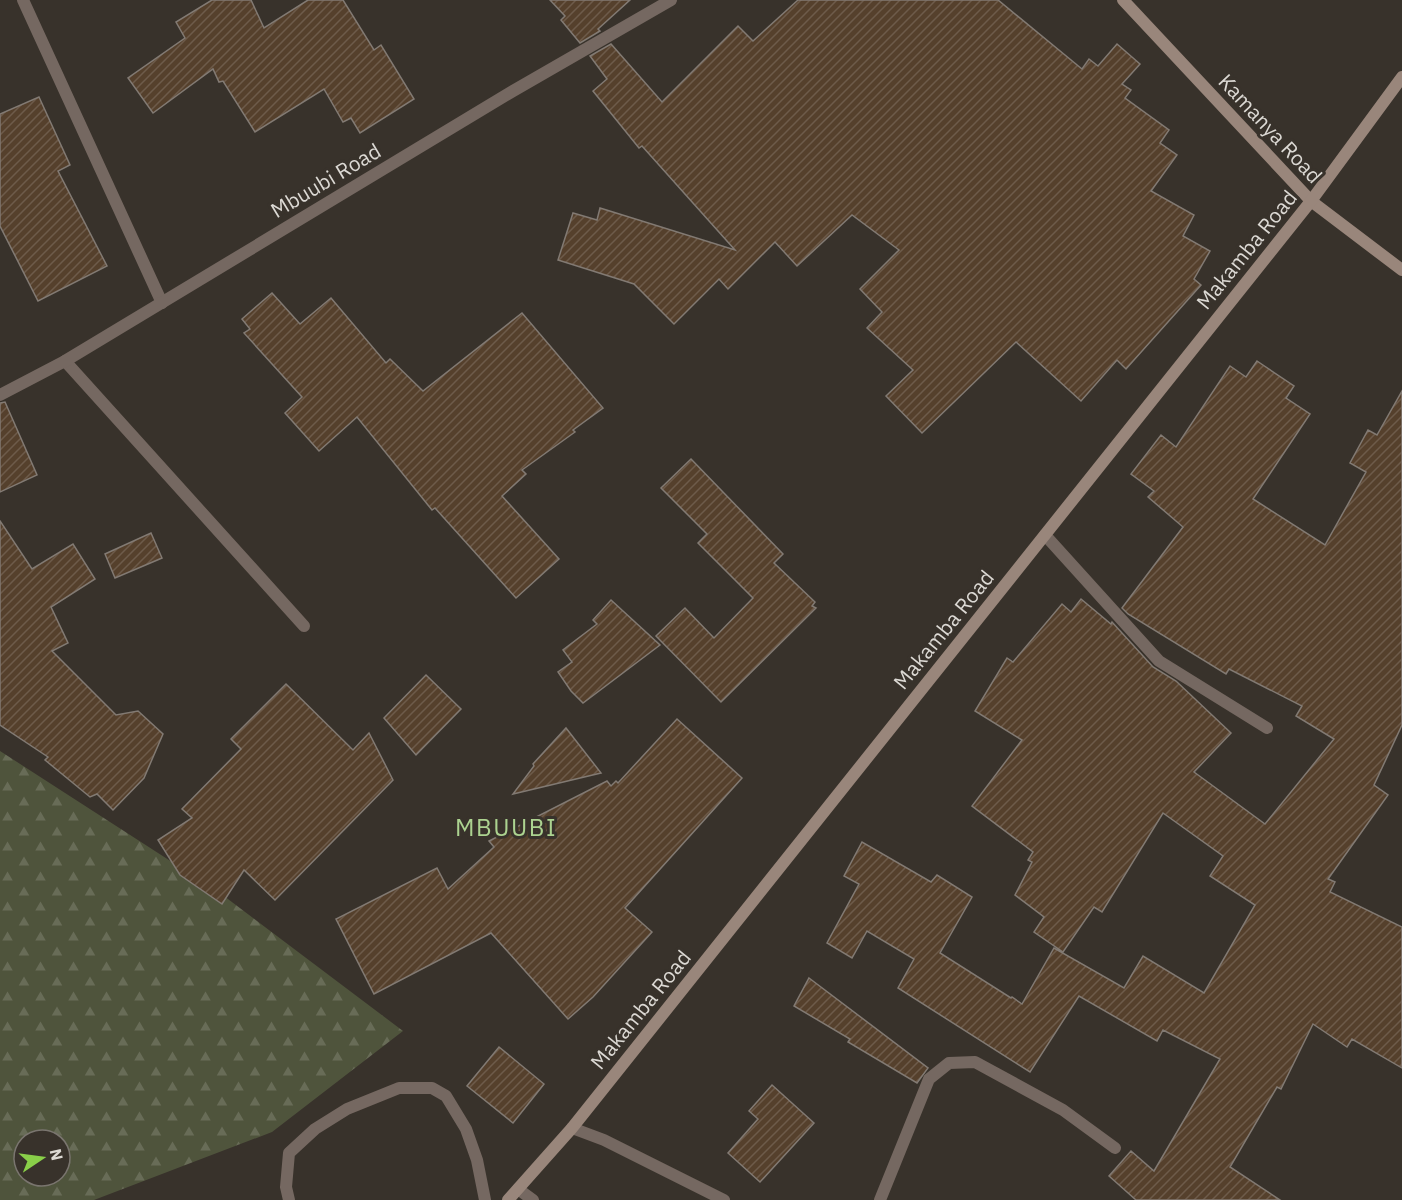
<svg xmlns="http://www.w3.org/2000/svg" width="1402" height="1200" viewBox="0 0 1402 1200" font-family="'IBM Plex Sans',sans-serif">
<defs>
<pattern id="forest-firs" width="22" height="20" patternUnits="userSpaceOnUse" patternTransform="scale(1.5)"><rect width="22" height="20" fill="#4f543c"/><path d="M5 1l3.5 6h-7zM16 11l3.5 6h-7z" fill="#686c57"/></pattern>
<pattern id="building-hatch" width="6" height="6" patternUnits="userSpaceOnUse" patternTransform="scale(1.5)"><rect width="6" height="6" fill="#55402c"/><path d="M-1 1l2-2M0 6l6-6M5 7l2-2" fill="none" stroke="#6d5b4a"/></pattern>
</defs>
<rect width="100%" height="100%" fill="#38322b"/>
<!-- forest -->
<path fill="url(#forest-firs)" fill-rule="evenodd" d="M 0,751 L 220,893 L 403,1031 L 272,1132 L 94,1200 L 0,1200 ZM 24,1140 L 60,1140 L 60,1176 L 24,1176 Z"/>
<!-- building -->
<g fill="url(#building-hatch)" stroke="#827a73" stroke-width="1.5">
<path d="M 212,0 L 251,0 L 264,28 L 308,0 L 343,0 L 374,50 L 381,45 L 414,99 L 360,133 L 351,118 L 343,122 L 324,89 L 255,132 L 223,81 L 219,82 L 213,69 L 153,113 L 128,78 L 185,38 L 176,22 Z"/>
<path d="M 550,0 L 630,0 L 598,29 L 600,31 L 580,43 L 561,20 L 565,16 Z"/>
<path d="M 798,0 L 998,0 L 1082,69 L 1089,59 L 1098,66 L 1117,44 L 1140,64 L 1122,84 L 1131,90 L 1125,98 L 1169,130 L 1160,143 L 1177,155 L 1151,191 L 1194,215 L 1183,236 L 1210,251 L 1194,279 L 1201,285 L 1126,369 L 1117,360 L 1081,401 L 1016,342 L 922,433 L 886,396 L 913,370 L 867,328 L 882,312 L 860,289 L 899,250 L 852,215 L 797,266 L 775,242 L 728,289 L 719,279 L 674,324 L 634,284 L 558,260 L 573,213 L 597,220 L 600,208 L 735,250 L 642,146 L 639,148 L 593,91 L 607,79 L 590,56 L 611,44 L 662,102 L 738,26 L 753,41 Z"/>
<path d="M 39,97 L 70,165 L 58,171 L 107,266 L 38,301 L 0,226 L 0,114 Z"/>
<path d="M 272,293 L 300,324 L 331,298 L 386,363 L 390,359 L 423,391 L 522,313 L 603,408 L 573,430 L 575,432 L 522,470 L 526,474 L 502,496 L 559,559 L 516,598 L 435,508 L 432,510 L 357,417 L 319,451 L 285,413 L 302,397 L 244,333 L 250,329 L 242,319 Z"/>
<path d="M 1257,361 L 1294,386 L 1286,398 L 1310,414 L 1253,499 L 1325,545 L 1366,472 L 1350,463 L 1368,430 L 1377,435 L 1402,391 L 1402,725 L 1374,785 L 1388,795 L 1328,879 L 1335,882 L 1330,892 L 1402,927 L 1402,1068 L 1352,1039 L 1347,1047 L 1313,1024 L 1281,1089 L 1277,1087 L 1230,1167 L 1280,1200 L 1136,1200 L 1109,1176 L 1131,1151 L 1154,1171 L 1220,1059 L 1163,1030 L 1157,1041 L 1079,996 L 1030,1072 L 898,988 L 914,959 L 867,931 L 852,958 L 827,943 L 859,884 L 844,876 L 862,842 L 931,882 L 937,875 L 972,897 L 940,953 L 1011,998 L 1012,997 L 1022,1004 L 1054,948 L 1124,988 L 1143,956 L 1204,993 L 1255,905 L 1210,876 L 1223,856 L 1163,813 L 1102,912 L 1094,907 L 1063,952 L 1034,932 L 1044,917 L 1015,895 L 1032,862 L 1028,860 L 1033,852 L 972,806 L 1022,740 L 975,711 L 1007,658 L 1013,662 L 1062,604 L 1071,612 L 1081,599 L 1111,624 L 1112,622 L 1153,667 L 1176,681 L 1231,733 L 1194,772 L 1265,824 L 1334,739 L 1296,716 L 1302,706 L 1229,669 L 1226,674 L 1128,614 L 1122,608 L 1183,527 L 1148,497 L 1154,491 L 1131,474 L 1161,435 L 1176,447 L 1230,366 L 1246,377 Z"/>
<path d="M 5,402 L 37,475 L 0,492 L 0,403 Z"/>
<path d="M 691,459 L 783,554 L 774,563 L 815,602 L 812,606 L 816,608 L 721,702 L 656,636 L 685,608 L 714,638 L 753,598 L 698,543 L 707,534 L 661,488 Z"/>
<path d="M 0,521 L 32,569 L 73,544 L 95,579 L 51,607 L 68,643 L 52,651 L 116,715 L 138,711 L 163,734 L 144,778 L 113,810 L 97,794 L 90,797 L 45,760 L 48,757 L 0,725 Z"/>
<path d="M 151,533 L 162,558 L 115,578 L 105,554 Z"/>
<path d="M 611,600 L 660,645 L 583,703 L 571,691 L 558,672 L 572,662 L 563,650 L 597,624 L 593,620 Z"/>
<path d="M 426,675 L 461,709 L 416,755 L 384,718 Z"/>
<path d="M 286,684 L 353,750 L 369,733 L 393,780 L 275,900 L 244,870 L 222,904 L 180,875 L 158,840 L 192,818 L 182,809 L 241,749 L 231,739 Z"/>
<path d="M 677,719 L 742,778 L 625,908 L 652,932 L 593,997 L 568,1019 L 491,933 L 374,994 L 336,919 L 437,868 L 448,889 L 494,847 L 489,841 L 607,781 L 611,786 L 616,781 L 618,783 Z"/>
<path d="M 566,728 L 601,773 L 513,794 L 534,766 L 533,764 Z"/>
<path d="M 809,978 L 928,1068 L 917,1083 L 848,1042 L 850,1039 L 794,1006 Z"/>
<path d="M 499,1047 L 544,1084 L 513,1123 L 467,1086 Z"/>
<path d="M 772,1085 L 814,1123 L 760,1182 L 728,1153 L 758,1119 L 749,1111 Z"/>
</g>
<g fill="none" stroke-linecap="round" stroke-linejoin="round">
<!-- street -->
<g stroke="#756861" stroke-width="12">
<path d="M 23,0 L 162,303"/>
<path d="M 65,361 L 304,626"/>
<path d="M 0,395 L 65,361 L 513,91 L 671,0"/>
<path d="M 1045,535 L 1159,661 L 1267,728"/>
<path d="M 572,1128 L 604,1140 L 724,1200"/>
<path d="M 518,1189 L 533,1200"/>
<path d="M 289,1200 L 286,1187 L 289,1153 L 315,1129 L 347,1109 L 399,1088 L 432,1088 L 446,1096 L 466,1129 L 477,1160 L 485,1200"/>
<path d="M 880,1200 L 929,1079 L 949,1063 L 975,1062 L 1063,1110 L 1115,1148"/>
</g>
<!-- secondary -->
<g stroke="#99867b" stroke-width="12">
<path d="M 1123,0 L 1311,201 L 1402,270"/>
<path d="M 508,1200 L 572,1128 L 1311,201 L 1402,77"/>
</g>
</g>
<g text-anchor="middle" stroke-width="6" stroke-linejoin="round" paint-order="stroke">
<!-- street labels -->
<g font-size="21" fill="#dcd9d4" stroke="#38322b">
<text transform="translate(1270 129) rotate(47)" y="7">Kamanya Road</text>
<text transform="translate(326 181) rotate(-31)" y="7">Mbuubi Road</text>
<text transform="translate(1247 250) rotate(-51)" y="7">Makamba Road</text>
<text transform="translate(944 630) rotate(-51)" y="7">Makamba Road</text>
<text transform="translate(641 1010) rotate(-51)" y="7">Makamba Road</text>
</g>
<!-- quarter labels -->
<g font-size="24" letter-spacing="1.5" fill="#acd390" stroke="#38322b">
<text x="506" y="836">MBUUBI</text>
</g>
</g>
<!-- north arrow -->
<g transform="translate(42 1158) rotate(77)"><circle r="28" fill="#38322b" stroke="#7a756f" stroke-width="1.5"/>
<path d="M0-4.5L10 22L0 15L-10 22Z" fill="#89cf49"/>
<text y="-9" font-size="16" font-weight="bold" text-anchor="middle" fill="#dcd9d4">N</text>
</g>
</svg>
